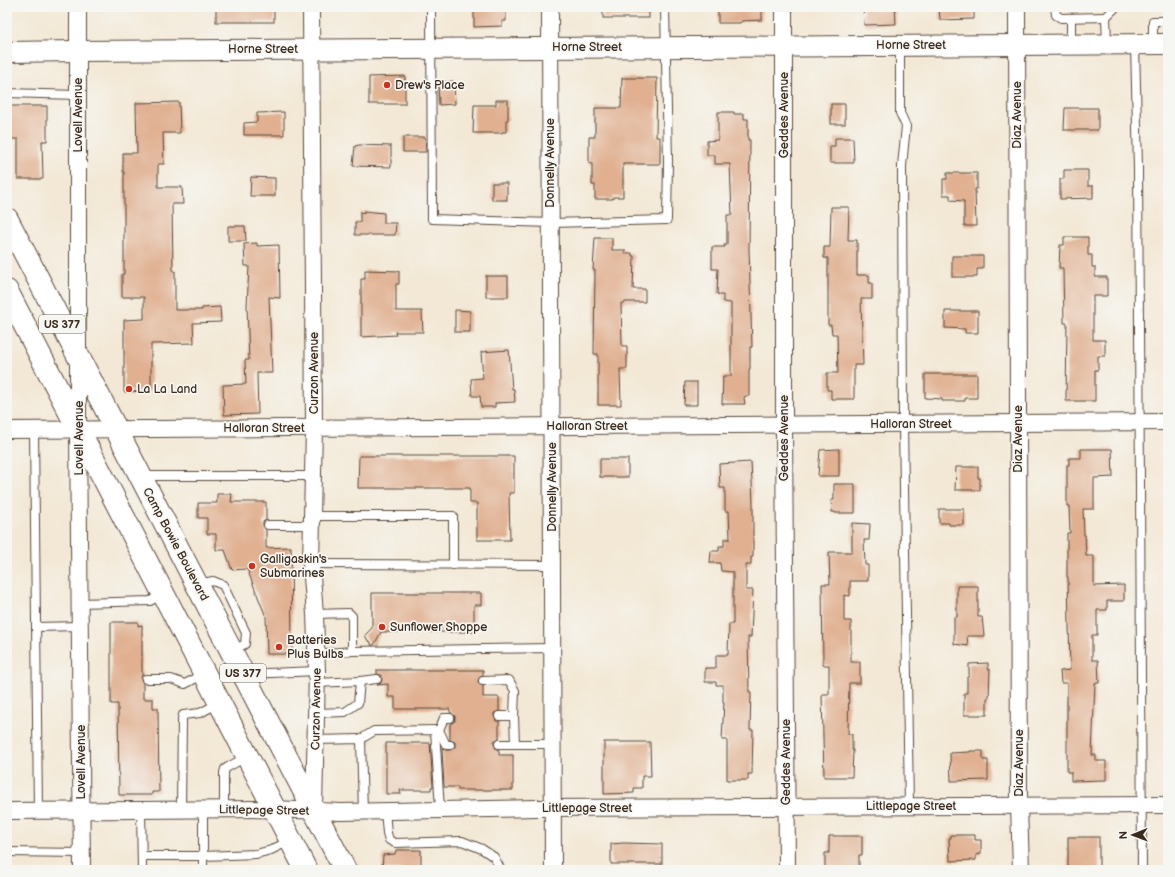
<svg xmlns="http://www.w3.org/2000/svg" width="1175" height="877" viewBox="0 0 1175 877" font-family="'Balsamiq Sans',sans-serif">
<rect width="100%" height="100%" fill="#f6f6f2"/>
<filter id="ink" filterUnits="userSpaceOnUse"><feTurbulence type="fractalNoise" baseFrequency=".025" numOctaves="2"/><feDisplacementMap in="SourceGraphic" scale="8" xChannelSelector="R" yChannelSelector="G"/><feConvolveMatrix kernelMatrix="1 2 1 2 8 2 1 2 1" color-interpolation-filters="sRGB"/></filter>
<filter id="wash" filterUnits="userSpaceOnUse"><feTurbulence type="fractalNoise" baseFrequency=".012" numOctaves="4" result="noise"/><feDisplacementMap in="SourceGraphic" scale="16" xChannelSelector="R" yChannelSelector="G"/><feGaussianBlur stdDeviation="0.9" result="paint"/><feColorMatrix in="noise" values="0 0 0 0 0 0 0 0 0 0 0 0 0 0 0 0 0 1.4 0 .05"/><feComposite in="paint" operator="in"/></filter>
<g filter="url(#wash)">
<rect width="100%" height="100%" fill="#f3e8d5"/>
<g id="blocks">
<!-- building -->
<g fill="#e0b091">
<rect x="216" y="7" width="58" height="15"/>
<path d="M 474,7 L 502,7 L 502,9 L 506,9 L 506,21 L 502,21 L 502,26 L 474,27 Z"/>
<rect x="603" y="7" width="46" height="11"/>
<path d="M 718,7 L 762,7 L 762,20 L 742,21 L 740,23 L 718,23 Z"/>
<path d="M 863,7 L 895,7 L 896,24 L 864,25 Z"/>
<path d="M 939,7 L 974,7 L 974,19 L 940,20 Z"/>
<path d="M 405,76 L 405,104 L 369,104 L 369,77 Z"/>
<path d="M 622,78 L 657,78 L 656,137 L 660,137 L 660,164 L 623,164 L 623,197 L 613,197 L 613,199 L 595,199 L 595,185 L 592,185 L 592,163 L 589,163 L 589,137 L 595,137 L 595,108 L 621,108 Z"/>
<path d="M 454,81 L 455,104 L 439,105 L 438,82 Z"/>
<path d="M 496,100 L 508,100 L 508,120 L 506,120 L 506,132 L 502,132 L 502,133 L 473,133 L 474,105 L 496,105 Z"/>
<path d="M 179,102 L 180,133 L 163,133 L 164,164 L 158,164 L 158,187 L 182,187 L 183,204 L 172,204 L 173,271 L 175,271 L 175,310 L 202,310 L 202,308 L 220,307 L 221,322 L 193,323 L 194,343 L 151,344 L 151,391 L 124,392 L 124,320 L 144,319 L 144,297 L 122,297 L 122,274 L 124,274 L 124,172 L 123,172 L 123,153 L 137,153 L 136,103 Z"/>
<rect x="831" y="104" width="14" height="20"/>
<path d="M 10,106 L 47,106 L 47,141 L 42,141 L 43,179 L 18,179 L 18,139 L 10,139 Z"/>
<path d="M 1065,108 L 1098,108 L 1098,130 L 1064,130 Z"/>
<path d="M 284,112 L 284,135 L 244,135 L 244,123 L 257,122 L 257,113 Z"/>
<path d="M 718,112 L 734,112 L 734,114 L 744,114 L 744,119 L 748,119 L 748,140 L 750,140 L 749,250 L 752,347 L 750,347 L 750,369 L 749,369 L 749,396 L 745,396 L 744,398 L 745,404 L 722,404 L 723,376 L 731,376 L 731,303 L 723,302 L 723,295 L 719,295 L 719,294 L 717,294 L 718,269 L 712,269 L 712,247 L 725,247 L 724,245 L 727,245 L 727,215 L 732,215 L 730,164 L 715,164 L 715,155 L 707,155 L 707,141 L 718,140 Z"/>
<path d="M 403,137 L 425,137 L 426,152 L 403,152 Z"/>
<path d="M 835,138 L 853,138 L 854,163 L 830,163 L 830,146 L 835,146 Z"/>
<path d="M 359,145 L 391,146 L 391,167 L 353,166 L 355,146 Z"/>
<path d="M 1064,170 L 1088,170 L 1088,186 L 1093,186 L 1093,198 L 1060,199 L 1060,179 L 1064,179 Z"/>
<path d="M 947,173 L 977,173 L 977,189 L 975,189 L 976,226 L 964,226 L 964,201 L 950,200 L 950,195 L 943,195 L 943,179 L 947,179 Z"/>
<path d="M 251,177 L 275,178 L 275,196 L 250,196 Z"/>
<rect x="492" y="183" width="15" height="17"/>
<path d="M 831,207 L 849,207 L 848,240 L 857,240 L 857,275 L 869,275 L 869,283 L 872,283 L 872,299 L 861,299 L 863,365 L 854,365 L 854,399 L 831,399 L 831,390 L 827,390 L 827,373 L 838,373 L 837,334 L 832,334 L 831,325 L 828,325 L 828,258 L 824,258 L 824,247 L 830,247 Z"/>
<path d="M 364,211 L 384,213 L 384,223 L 396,223 L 395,235 L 355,235 L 355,222 L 360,222 L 360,212 L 364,213 Z"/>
<path d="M 228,226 L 245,226 L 246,241 L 228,241 Z"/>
<path d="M 1064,237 L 1088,237 L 1088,255 L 1092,255 L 1092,267 L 1095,267 L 1095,277 L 1107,277 L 1107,296 L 1093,296 L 1093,340 L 1105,340 L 1105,356 L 1098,356 L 1098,370 L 1095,370 L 1095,401 L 1066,401 L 1067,323 L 1064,323 L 1063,268 L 1059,268 L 1060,245 L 1064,245 Z"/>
<path d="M 595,238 L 612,238 L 612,250 L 625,250 L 625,253 L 632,253 L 632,256 L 634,256 L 633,289 L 645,289 L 645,302 L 625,302 L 625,303 L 621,303 L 622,346 L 627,346 L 627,369 L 620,369 L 621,405 L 598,405 L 598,354 L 594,354 L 595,270 L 593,270 Z"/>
<path d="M 257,243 L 257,246 L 279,245 L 280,298 L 269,297 L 272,373 L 257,373 L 258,414 L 224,415 L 223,385 L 246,384 L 245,360 L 249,360 L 247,306 L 249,266 L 245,266 L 244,244 Z"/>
<path d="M 952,256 L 983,256 L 983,269 L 977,269 L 977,277 L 952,277 Z"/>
<path d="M 365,270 L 399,271 L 399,284 L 396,284 L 396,311 L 422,311 L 423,332 L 395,332 L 396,335 L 361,337 L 361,279 L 365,279 Z"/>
<rect x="486" y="276" width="22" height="21"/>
<path d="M 455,310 L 470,311 L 470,332 L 455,332 Z"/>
<path d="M 945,311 L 978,311 L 978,333 L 965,333 L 965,329 L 945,328 Z"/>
<path d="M 509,350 L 512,389 L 514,389 L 515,402 L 495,403 L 495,407 L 481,407 L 480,396 L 472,396 L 471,379 L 483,378 L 481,352 Z"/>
<path d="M 925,374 L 977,374 L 977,398 L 965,398 L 965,401 L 942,401 L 942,399 L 925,398 Z"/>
<path d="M 685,382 L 697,382 L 697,405 L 684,405 Z"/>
<path d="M 839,449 L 839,476 L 818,476 L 820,450 Z"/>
<path d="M 1081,449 L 1112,449 L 1113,477 L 1094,478 L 1094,509 L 1083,509 L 1084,535 L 1085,535 L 1086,556 L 1094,556 L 1094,586 L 1124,585 L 1124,601 L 1107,601 L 1107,610 L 1097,610 L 1097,635 L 1092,635 L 1092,660 L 1098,660 L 1099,683 L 1095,683 L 1092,755 L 1096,755 L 1096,761 L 1106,761 L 1106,780 L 1071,781 L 1071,772 L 1067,772 L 1067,683 L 1061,683 L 1060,671 L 1070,670 L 1068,577 L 1067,577 L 1067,533 L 1070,533 L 1069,506 L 1067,506 L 1067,465 L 1069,465 L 1069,458 L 1081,458 Z"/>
<path d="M 359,456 L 514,456 L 514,493 L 509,493 L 510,540 L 477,540 L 477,503 L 470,503 L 470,488 L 358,488 Z"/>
<rect x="600" y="459" width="28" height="18"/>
<path d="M 751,462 L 753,503 L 753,557 L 751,557 L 751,565 L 746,565 L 746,590 L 753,590 L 751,637 L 748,637 L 749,692 L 751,692 L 750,730 L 753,730 L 752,774 L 748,774 L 748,780 L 727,780 L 727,740 L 722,740 L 724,702 L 723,702 L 723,685 L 716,685 L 716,682 L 705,682 L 705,668 L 716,668 L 716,655 L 728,655 L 729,624 L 733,624 L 733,572 L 721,571 L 720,563 L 710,563 L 711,551 L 719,551 L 719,546 L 724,546 L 724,539 L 730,539 L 729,511 L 725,511 L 725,488 L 720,488 L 719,464 Z"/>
<path d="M 956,467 L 978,467 L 978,478 L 980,478 L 980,490 L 955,490 Z"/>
<path d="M 834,484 L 855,484 L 855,513 L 835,513 L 835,512 L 832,512 L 831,500 L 834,500 Z"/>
<path d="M 217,494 L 232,494 L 231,502 L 266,502 L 266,520 L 263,522 L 263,525 L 266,530 L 266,548 L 291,547 L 292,654 L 267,654 L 266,617 L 247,569 L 232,570 L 225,550 L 216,550 L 216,534 L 207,534 L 207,518 L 198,518 L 198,503 L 217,503 Z"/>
<path d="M 939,509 L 964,509 L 964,525 L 949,525 L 949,523 L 939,523 Z"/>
<path d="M 852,523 L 870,524 L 869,540 L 864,540 L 865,565 L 868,565 L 868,581 L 850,581 L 850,596 L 844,595 L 844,621 L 851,621 L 851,662 L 860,662 L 860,683 L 849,683 L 848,734 L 852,734 L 852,750 L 853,750 L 852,777 L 824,777 L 822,694 L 829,694 L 829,665 L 823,665 L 822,584 L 830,584 L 829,552 L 852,552 Z"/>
<path d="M 957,586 L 978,586 L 978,617 L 982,617 L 984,636 L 967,636 L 968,646 L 954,644 L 954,617 L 957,617 Z"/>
<path d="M 372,593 L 481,593 L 481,605 L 474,605 L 474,632 L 381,632 L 374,645 L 371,645 L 371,642 L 368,641 L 365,635 L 372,628 Z"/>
<path d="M 111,622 L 138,622 L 138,626 L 142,625 L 142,675 L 141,679 L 143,683 L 143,699 L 153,699 L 153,708 L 158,708 L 159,792 L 152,792 L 152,795 L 119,795 L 118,704 L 111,704 Z"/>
<path d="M 988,663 L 988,669 L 990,669 L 989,698 L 987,698 L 987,715 L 964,715 L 964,693 L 967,693 L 967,677 L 969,676 L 969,664 Z"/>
<path d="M 377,670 L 483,670 L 483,676 L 480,677 L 478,681 L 479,684 L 483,686 L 483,697 L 499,697 L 499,711 L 494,713 L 494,716 L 496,721 L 499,721 L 499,738 L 494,741 L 494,744 L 496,749 L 499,750 L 499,755 L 513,755 L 513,790 L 458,790 L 458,787 L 444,787 L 442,748 L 446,750 L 450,750 L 455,747 L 455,742 L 450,740 L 450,724 L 455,721 L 455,716 L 450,712 L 450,709 L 395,709 L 395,697 L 388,697 L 388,684 L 377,685 L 381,683 L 382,679 L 381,675 L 377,674 Z"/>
<path d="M 604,742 L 650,742 L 651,776 L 642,776 L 642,788 L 634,788 L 634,793 L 604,794 Z"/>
<path d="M 386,743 L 430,743 L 433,787 L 431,787 L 431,790 L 400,790 L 401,794 L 386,794 Z"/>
<path d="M 970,751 L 983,751 L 983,760 L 988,760 L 988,780 L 951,781 L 950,753 L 970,752 Z"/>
<path d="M 951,835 L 975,835 L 975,840 L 981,840 L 981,854 L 976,855 L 976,860 L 950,861 L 949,838 L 951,838 Z"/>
<path d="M 829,836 L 862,836 L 862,855 L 859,855 L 859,868 L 853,868 L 853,870 L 825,870 L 825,853 L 829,853 Z"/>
<rect x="1068" y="837" width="31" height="33"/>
<path d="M 623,843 L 662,844 L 662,864 L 611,864 L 611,844 Z"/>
<path d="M 396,850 L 421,850 L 421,869 L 382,869 L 383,855 L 395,854 Z"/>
</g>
</g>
</g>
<g filter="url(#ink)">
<use href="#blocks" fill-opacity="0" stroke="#574639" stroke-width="1"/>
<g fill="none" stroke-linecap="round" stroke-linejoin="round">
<!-- service casing -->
<g stroke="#574639" stroke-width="10">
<g id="service">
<path d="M 431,7 L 432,219 L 551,223 L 667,220 L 668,161 L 665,7"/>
<path d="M 1055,7 L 1056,15 L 1061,18 L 1106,17"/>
<path d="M 1071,44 L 1071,18"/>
<path d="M 1107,44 L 1106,17 L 1116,7"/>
<path d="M 1153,44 L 1153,21 L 1168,21"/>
<path d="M 1135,45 L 1138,168 L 1140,485 L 1142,870"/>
<path d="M 900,46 L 900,113 L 906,126 L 902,166 L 903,424 L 909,806"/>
<path d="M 7,93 L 78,95"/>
<path d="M 34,430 L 38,811"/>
<path d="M 143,476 L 313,476"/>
<path d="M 312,516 L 453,516 L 453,565"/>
<path d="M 268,525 L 312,525"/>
<path d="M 311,564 L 552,565"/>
<path d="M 199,584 L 213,581 L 223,585 L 246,633 L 245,644 L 232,651"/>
<path d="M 80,603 L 150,601 L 163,594"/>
<path d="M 315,614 L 349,613 L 352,616 L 352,651"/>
<path d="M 36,627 L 80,626"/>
<path d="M 316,654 L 352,651 L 553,648"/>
<path d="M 246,674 L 317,671"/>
<path d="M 146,679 L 171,679 L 185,684 L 204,674"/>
<path d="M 483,681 L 509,680 L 515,691 L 514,716"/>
<path d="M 316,683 L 360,681 L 377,679"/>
<path d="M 316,713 L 345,712 L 358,703 L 360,681"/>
<path d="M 499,716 L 514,716 L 515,744"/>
<path d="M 435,730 L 440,810"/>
<path d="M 439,730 L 444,718 L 450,718"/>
<path d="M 361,739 L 374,731 L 439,730 L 446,745 L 450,745"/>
<path d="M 316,740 L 361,739 L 363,812"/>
<path d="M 499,744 L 553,744"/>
<path d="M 141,810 L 142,870"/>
<path d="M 181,810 L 182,719 L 183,715 L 200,713 L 219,703"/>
<path d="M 224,810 L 224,773 L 225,769 L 228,767 L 246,757"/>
<path d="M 385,811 L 387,833 L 389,840 L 395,843 L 462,841 L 482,849 L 494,857 L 501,870"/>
<path d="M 7,852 L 82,853"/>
<path d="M 142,856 L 203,856 L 256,854 L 271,850 L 289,841"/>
<path d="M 203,870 L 203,810"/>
</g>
</g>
<!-- minor casing -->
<g stroke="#574639" stroke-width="18">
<g id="minor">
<path d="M 78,7 L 78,429 L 82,870"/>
<path d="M 311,7 L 314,428 L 311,564 L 315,614 L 317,671 L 314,809"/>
<path d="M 550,7 L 553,870"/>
<path d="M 784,7 L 784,425 L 787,870"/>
<path d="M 1017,7 L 1019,805 L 1021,870"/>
<path d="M 7,430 L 1168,422"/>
<path d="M 7,811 L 274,809 L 341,812 L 536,808 L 1168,805"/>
</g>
</g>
<!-- tertiary casing -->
<g stroke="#574639" stroke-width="22">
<path id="tertiary" d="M 7,52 L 77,51 L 1168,44"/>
</g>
<!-- primary casing -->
<g stroke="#574639" stroke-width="24">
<g id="primary">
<path d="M 7,219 L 345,870"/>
<path d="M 7,291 L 306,870"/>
</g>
</g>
<!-- service -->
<use href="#service" stroke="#fff" stroke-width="8"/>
<!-- minor -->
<use href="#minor" stroke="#fff" stroke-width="16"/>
<!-- tertiary -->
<use href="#tertiary" stroke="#fff" stroke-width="20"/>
<!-- primary -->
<use href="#primary" stroke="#fff" stroke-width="22"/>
</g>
</g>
<!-- markers -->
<g fill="#c8321e" stroke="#f6f6f2" stroke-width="1.5">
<circle cx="387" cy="85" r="4"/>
<circle cx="129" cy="389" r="4"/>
<circle cx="252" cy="566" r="4"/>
<circle cx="382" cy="627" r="4"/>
<circle cx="279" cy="647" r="4"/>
</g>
<g text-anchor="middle" stroke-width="3.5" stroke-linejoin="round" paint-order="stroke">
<!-- shield labels -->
<g fill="#f6f6f2" stroke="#73675e" stroke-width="1">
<rect x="39" y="315" width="46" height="18" rx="3"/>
<rect x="220" y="664" width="46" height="18" rx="3"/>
</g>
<g font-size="11" font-weight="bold" fill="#3b2a1e">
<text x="62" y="328">US 377</text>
<text x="243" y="677">US 377</text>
</g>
<!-- street labels -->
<g font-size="12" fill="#3b2a1e" stroke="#f6f6f2">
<text x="911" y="49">Horne Street</text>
<text x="587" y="51">Horne Street</text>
<text x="263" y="53">Horne Street</text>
<text transform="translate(78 115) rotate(-90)" y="4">Lovell Avenue</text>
<text transform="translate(784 115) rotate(-90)" y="4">Geddes Avenue</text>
<text transform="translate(1017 115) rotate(-90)" y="4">Diaz Avenue</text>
<text transform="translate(550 163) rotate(-90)" y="4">Donnelly Avenue</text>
<text transform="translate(314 373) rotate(-90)" y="4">Curzon Avenue</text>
<text x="911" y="428">Halloran Street</text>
<text x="587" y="430">Halloran Street</text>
<text x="264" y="432">Halloran Street</text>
<text transform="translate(79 438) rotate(-90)" y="4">Lovell Avenue</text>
<text transform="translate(784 438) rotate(-90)" y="4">Geddes Avenue</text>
<text transform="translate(1018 439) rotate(-90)" y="4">Diaz Avenue</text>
<text transform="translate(552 487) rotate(-90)" y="4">Donnelly Avenue</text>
<text transform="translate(176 544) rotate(62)" y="4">Camp Bowie Boulevard</text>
<text transform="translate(316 709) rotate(-89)" y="4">Curzon Avenue</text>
<text transform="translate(81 762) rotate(-90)" y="4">Lovell Avenue</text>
<text transform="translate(786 762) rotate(-90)" y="4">Geddes Avenue</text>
<text transform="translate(1019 763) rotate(-90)" y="4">Diaz Avenue</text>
<text x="911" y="810">Littlepage Street</text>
<text x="587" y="812">Littlepage Street</text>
<text transform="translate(264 810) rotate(1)" y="4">Littlepage Street</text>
</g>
<!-- poi labels -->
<g font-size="12" fill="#3b2a1e" stroke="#f6f6f2" text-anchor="start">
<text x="395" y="89">Drew's Place</text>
<text x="137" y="393">La La Land</text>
<text x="260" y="563">Galligaskin's<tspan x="260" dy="14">Submarines</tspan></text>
<text x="390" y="631">Sunflower Shoppe</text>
<text x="287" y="644">Batteries<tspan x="287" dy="14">Plus Bulbs</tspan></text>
</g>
</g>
<!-- margin -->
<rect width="1175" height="877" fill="none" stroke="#f6f6f2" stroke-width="24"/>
<!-- north arrow -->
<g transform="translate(1133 835) rotate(269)" stroke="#f6f6f2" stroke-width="3" paint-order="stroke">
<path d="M0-3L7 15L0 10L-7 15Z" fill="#3b2a1e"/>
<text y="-6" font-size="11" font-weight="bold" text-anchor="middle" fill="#3b2a1e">N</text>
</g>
</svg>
